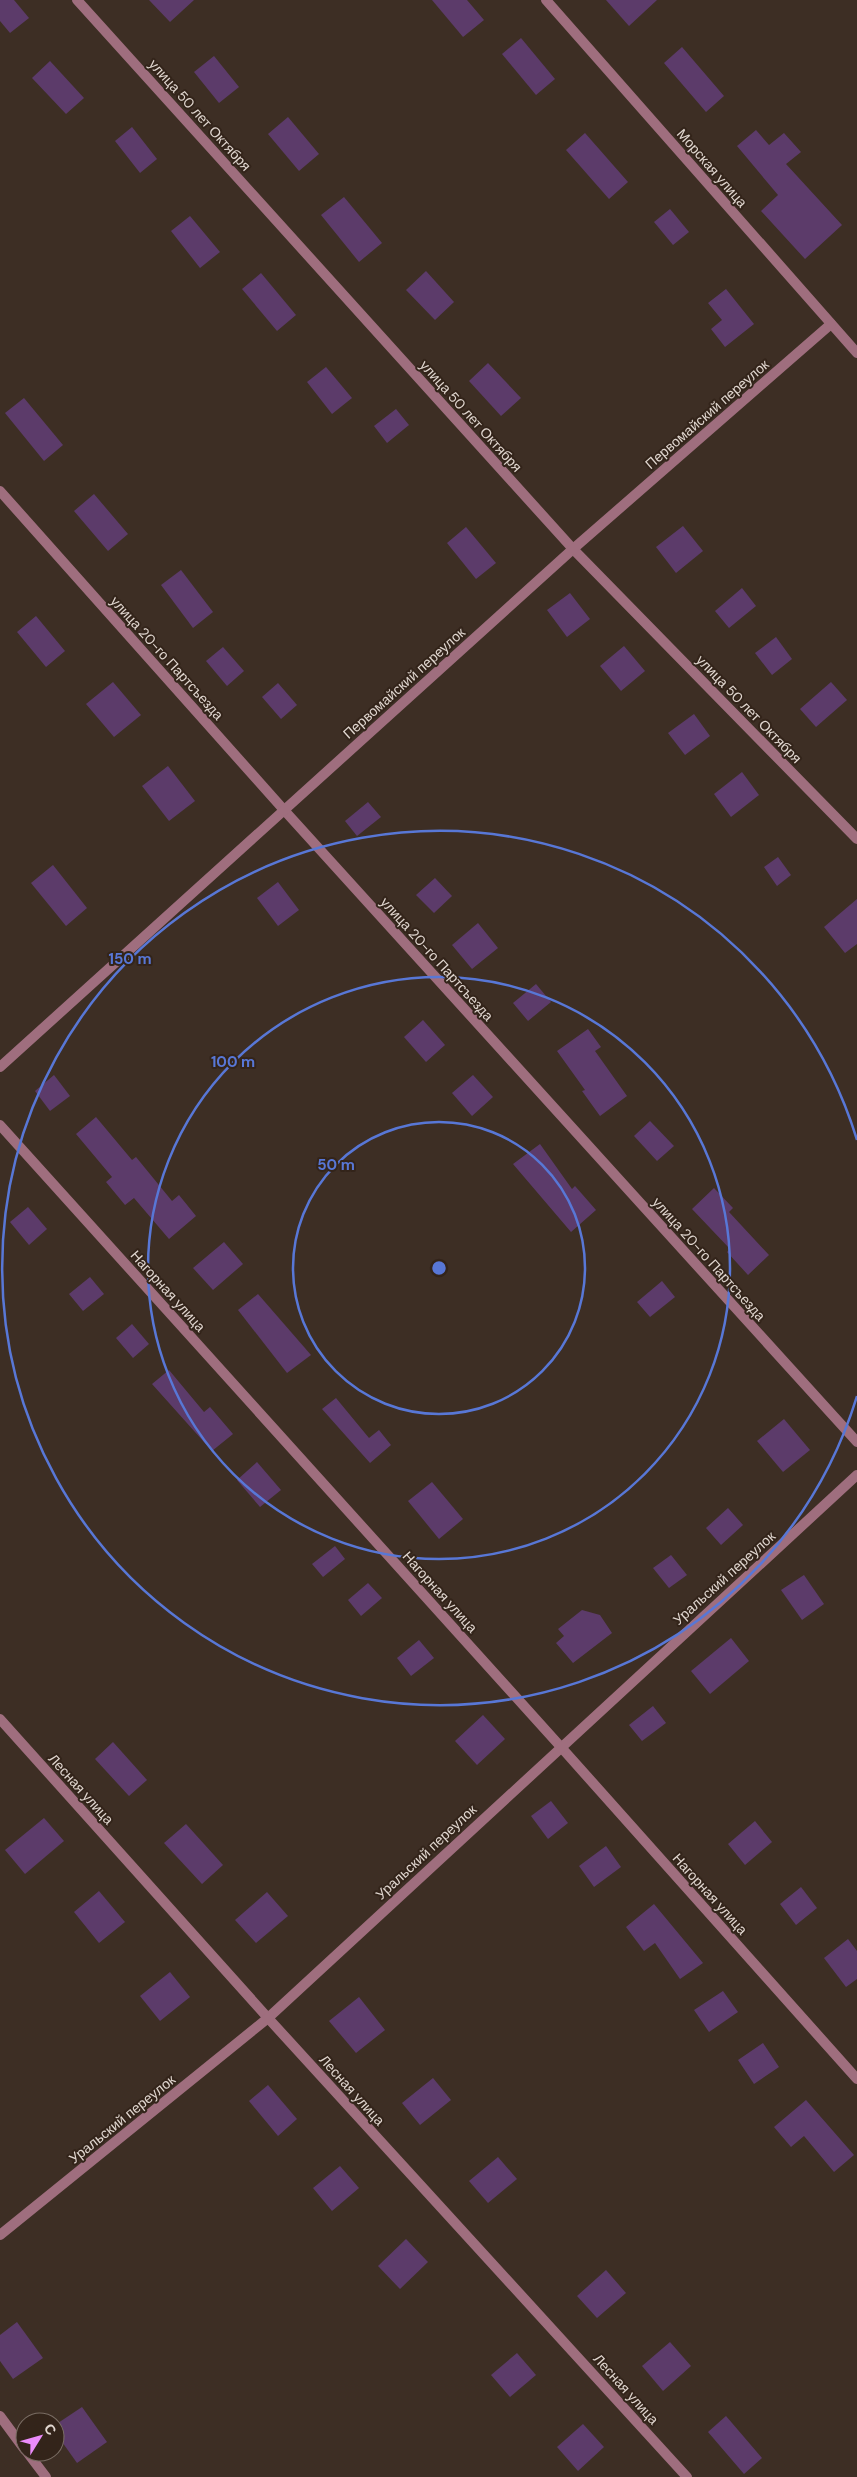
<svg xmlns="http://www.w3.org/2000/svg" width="857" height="2477" viewBox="0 0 857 2477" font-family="'DM Sans',sans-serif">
<rect width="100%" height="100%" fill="#3d2e24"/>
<!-- building -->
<g fill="#5c3b6a">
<path d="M 0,0 L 14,0 L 29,18 L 10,33 L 0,21 Z"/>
<path d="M 149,0 L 194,0 L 170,22 Z"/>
<path d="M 432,0 L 467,0 L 484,20 L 463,37 Z"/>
<path d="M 606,0 L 657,0 L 629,26 Z"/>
<path d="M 521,38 L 555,79 L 536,95 L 502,54 Z"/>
<path d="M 682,47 L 724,96 L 706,112 L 664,63 Z"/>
<path d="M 214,56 L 239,87 L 219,103 L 194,72 Z"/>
<path d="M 50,61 L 84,98 L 66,114 L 32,78 Z"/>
<path d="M 288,117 L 319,154 L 299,171 L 268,134 Z"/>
<path d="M 132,127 L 157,159 L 140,173 L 115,141 Z"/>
<path d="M 756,130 L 769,145 L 784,133 L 801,152 L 786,164 L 842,225 L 805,259 L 761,211 L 778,195 L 737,146 Z"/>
<path d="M 585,133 L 628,182 L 609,199 L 566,150 Z"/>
<path d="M 344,197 L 382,243 L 359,262 L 321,215 Z"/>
<path d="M 670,209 L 689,232 L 673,245 L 654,222 Z"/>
<path d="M 190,216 L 220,252 L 200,268 L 171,231 Z"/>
<path d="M 426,271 L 454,302 L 435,320 L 406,290 Z"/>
<path d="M 261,273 L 296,315 L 277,331 L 242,289 Z"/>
<path d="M 726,289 L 754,324 L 725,347 L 711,329 L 722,320 L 708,303 Z"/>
<path d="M 488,363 L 521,398 L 501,416 L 469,381 Z"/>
<path d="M 326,367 L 352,398 L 332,414 L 307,382 Z"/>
<path d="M 24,398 L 63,445 L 44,461 L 5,413 Z"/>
<path d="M 396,409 L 409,425 L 387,443 L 374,426 Z"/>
<path d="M 94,494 L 128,534 L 108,551 L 74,511 Z"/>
<path d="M 683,526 L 703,551 L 676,573 L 656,547 Z"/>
<path d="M 466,527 L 496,563 L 476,579 L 447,543 Z"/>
<path d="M 181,570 L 213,612 L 193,628 L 161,585 Z"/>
<path d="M 742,588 L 756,606 L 729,628 L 715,611 Z"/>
<path d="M 570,593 L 590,619 L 567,637 L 547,610 Z"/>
<path d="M 36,616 L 65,651 L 46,667 L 17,632 Z"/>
<path d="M 776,637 L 792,659 L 772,675 L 755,653 Z"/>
<path d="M 624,646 L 645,671 L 621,691 L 600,666 Z"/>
<path d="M 223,647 L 244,671 L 227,686 L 206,661 Z"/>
<path d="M 113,682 L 141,715 L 114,737 L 86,704 Z"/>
<path d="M 831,682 L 847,700 L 816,727 L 800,709 Z"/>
<path d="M 278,683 L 297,705 L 281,719 L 262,697 Z"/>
<path d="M 694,714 L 710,736 L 685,755 L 668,733 Z"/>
<path d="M 168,766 L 195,801 L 169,821 L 142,786 Z"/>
<path d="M 742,772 L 759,795 L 731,817 L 714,794 Z"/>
<path d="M 368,802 L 381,817 L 357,836 L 345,821 Z"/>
<path d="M 778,857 L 791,875 L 777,886 L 764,867 Z"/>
<path d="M 53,865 L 87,908 L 66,926 L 31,883 Z"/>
<path d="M 435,878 L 452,896 L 434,913 L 416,895 Z"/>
<path d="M 278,882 L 299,910 L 278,926 L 257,898 Z"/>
<path d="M 857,899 L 857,944 L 845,953 L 824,927 Z"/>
<path d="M 478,923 L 498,948 L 472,969 L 452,945 Z"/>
<path d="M 536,984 L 551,1002 L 528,1021 L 513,1003 Z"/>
<path d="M 423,1020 L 445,1045 L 426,1062 L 404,1037 Z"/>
<path d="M 588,1029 L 601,1047 L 595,1051 L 627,1096 L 600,1116 L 582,1091 L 585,1090 L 557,1051 Z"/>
<path d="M 54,1075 L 70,1096 L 50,1111 L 35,1091 Z"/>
<path d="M 473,1075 L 493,1097 L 472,1116 L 452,1093 Z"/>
<path d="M 96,1117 L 132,1160 L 136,1157 L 172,1201 L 179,1195 L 196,1216 L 169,1239 L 134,1198 L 125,1205 L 106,1182 L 112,1177 L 76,1134 Z"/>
<path d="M 650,1121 L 674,1146 L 657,1161 L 634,1136 Z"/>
<path d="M 540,1144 L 572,1189 L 575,1186 L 596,1210 L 571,1232 L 513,1164 Z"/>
<path d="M 714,1188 L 733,1208 L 729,1212 L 769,1255 L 748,1275 L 727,1252 L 730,1249 L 692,1209 Z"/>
<path d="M 28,1207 L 47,1229 L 29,1245 L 10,1222 Z"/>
<path d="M 224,1242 L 243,1264 L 213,1290 L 193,1268 Z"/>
<path d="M 90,1277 L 104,1294 L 83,1311 L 69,1294 Z"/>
<path d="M 662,1281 L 675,1297 L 650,1317 L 637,1302 Z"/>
<path d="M 258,1294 L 311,1355 L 287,1373 L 238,1310 Z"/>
<path d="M 132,1324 L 149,1344 L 133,1358 L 116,1338 Z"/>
<path d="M 169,1370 L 204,1412 L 210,1407 L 233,1434 L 212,1451 L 152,1384 Z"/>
<path d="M 336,1398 L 369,1438 L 379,1430 L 391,1445 L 370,1463 L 322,1409 Z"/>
<path d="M 784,1419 L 810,1450 L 783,1472 L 757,1441 Z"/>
<path d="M 257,1462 L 281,1490 L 260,1507 L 237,1480 Z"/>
<path d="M 432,1482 L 463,1519 L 439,1539 L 408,1501 Z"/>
<path d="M 728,1508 L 743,1525 L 721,1545 L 706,1528 Z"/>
<path d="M 335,1546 L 345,1559 L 323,1577 L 312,1564 Z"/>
<path d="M 671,1555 L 687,1575 L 669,1588 L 653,1568 Z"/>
<path d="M 804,1575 L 824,1604 L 802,1620 L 781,1590 Z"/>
<path d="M 368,1583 L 382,1598 L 361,1616 L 348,1600 Z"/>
<path d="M 582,1610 L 600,1615 L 612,1633 L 573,1663 L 556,1643 L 564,1636 L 558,1629 Z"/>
<path d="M 731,1638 L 749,1661 L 710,1694 L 691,1671 Z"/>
<path d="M 419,1640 L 434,1658 L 411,1676 L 397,1658 Z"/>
<path d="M 653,1706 L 666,1723 L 642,1741 L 629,1725 Z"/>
<path d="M 483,1715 L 505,1739 L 477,1765 L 455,1741 Z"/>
<path d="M 113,1742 L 147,1780 L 129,1796 L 95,1759 Z"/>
<path d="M 551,1801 L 568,1823 L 548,1839 L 531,1816 Z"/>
<path d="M 44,1818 L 64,1841 L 25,1874 L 5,1850 Z"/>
<path d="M 755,1821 L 772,1842 L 745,1865 L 728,1844 Z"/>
<path d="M 186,1824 L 223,1865 L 202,1884 L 164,1843 Z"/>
<path d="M 606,1846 L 621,1867 L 594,1887 L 579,1866 Z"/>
<path d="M 801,1887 L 817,1908 L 796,1925 L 780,1904 Z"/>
<path d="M 99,1891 L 125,1922 L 99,1943 L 74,1912 Z"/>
<path d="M 267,1892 L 288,1916 L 256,1943 L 235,1920 Z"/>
<path d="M 654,1904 L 703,1963 L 680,1979 L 655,1943 L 644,1951 L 626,1927 Z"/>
<path d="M 848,1939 L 857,1951 L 857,1979 L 846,1987 L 824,1958 Z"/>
<path d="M 170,1972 L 190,1997 L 160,2021 L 140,1996 Z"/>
<path d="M 723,1991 L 738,2012 L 709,2032 L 694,2010 Z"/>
<path d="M 359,1997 L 385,2030 L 356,2053 L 329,2021 Z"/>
<path d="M 763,2043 L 779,2067 L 754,2084 L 738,2060 Z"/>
<path d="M 433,2078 L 451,2100 L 420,2125 L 402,2103 Z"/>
<path d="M 268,2085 L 297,2119 L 278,2136 L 249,2101 Z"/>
<path d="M 806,2100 L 854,2155 L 834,2172 L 804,2136 L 791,2147 L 774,2127 Z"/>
<path d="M 498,2157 L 517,2179 L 488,2203 L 469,2181 Z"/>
<path d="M 340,2166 L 359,2188 L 332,2211 L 313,2188 Z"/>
<path d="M 406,2239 L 428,2262 L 400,2289 L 378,2266 Z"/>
<path d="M 606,2270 L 626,2293 L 597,2318 L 577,2296 Z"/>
<path d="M 17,2322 L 43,2358 L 13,2379 L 0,2361 L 0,2335 Z"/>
<path d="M 670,2342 L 691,2366 L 663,2391 L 642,2366 Z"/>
<path d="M 517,2353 L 536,2375 L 510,2397 L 491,2375 Z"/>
<path d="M 82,2407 L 107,2442 L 77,2463 L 55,2432 L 55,2425 Z"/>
<path d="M 726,2416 L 762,2458 L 744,2474 L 708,2432 Z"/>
<path d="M 583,2424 L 604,2447 L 578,2471 L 557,2447 Z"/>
</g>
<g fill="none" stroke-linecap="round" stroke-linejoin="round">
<!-- street -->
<g stroke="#9f6e7e" stroke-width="10">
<path d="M 77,0 L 573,549 L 857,839"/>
<path d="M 546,0 L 857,353"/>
<path d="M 0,491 L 284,810 L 857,1442"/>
<path d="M 0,1067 L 573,549 L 831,324"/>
<path d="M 0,1125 L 560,1746 L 857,2079"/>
<path d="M 0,1719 L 268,2018 L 687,2477"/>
<path d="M 0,2235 L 268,2018 L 857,1475"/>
<path d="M 0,2416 L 25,2450"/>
<path d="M 27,2452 L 46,2477"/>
</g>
</g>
<!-- distance rings -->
<g fill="none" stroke="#5877d6" stroke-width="2.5">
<circle cx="439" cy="1268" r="146"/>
<circle cx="439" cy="1268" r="291"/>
<path d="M857 1396A437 437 0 1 1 857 1140"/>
</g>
<g text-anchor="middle" stroke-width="4" stroke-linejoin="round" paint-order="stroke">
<!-- street labels -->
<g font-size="14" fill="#e1d7d0" stroke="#33241a">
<text transform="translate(200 115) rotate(48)" y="5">улица 50 лет Октября</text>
<text transform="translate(712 168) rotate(49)" y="5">Морская улица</text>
<text transform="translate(707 414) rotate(-41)" y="5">Первомайский переулок</text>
<text transform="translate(471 416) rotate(48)" y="5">улица 50 лет Октября</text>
<text transform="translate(167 658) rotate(48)" y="5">улица 20-го Партсъезда</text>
<text transform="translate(404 683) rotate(-42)" y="5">Первомайский переулок</text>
<text transform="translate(749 709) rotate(46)" y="5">улица 50 лет Октября</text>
<text transform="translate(437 959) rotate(48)" y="5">улица 20-го Партсъезда</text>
<text transform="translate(709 1259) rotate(48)" y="5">улица 20-го Партсъезда</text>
<text transform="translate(168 1291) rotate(48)" y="5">Нагорная улица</text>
<text transform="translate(724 1578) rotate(-42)" y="5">Уральский переулок</text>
<text transform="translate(440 1592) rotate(48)" y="5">Нагорная улица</text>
<text transform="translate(81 1789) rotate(48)" y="5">Лесная улица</text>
<text transform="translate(426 1852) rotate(-43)" y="5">Уральский переулок</text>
<text transform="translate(710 1894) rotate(48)" y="5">Нагорная улица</text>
<text transform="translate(352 2090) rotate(48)" y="5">Лесная улица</text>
<text transform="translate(122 2119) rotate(-39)" y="5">Уральский переулок</text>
<text transform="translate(626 2389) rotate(48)" y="5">Лесная улица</text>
</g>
</g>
<circle cx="439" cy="1268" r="8" fill="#5877d6" stroke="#33241a" stroke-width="2.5"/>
<g font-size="15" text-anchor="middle" font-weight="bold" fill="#5877d6" stroke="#33241a" stroke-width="4" stroke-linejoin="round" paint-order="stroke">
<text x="130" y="964">150 m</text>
<text x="233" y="1067">100 m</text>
<text x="336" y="1170">50 m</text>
</g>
<!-- north arrow -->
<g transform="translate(40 2437) rotate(53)"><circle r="24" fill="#33241a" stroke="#796c63"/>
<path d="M0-4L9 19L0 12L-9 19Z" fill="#ec8cfb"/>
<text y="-8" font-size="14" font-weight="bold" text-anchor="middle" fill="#e1d7d0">С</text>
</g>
</svg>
